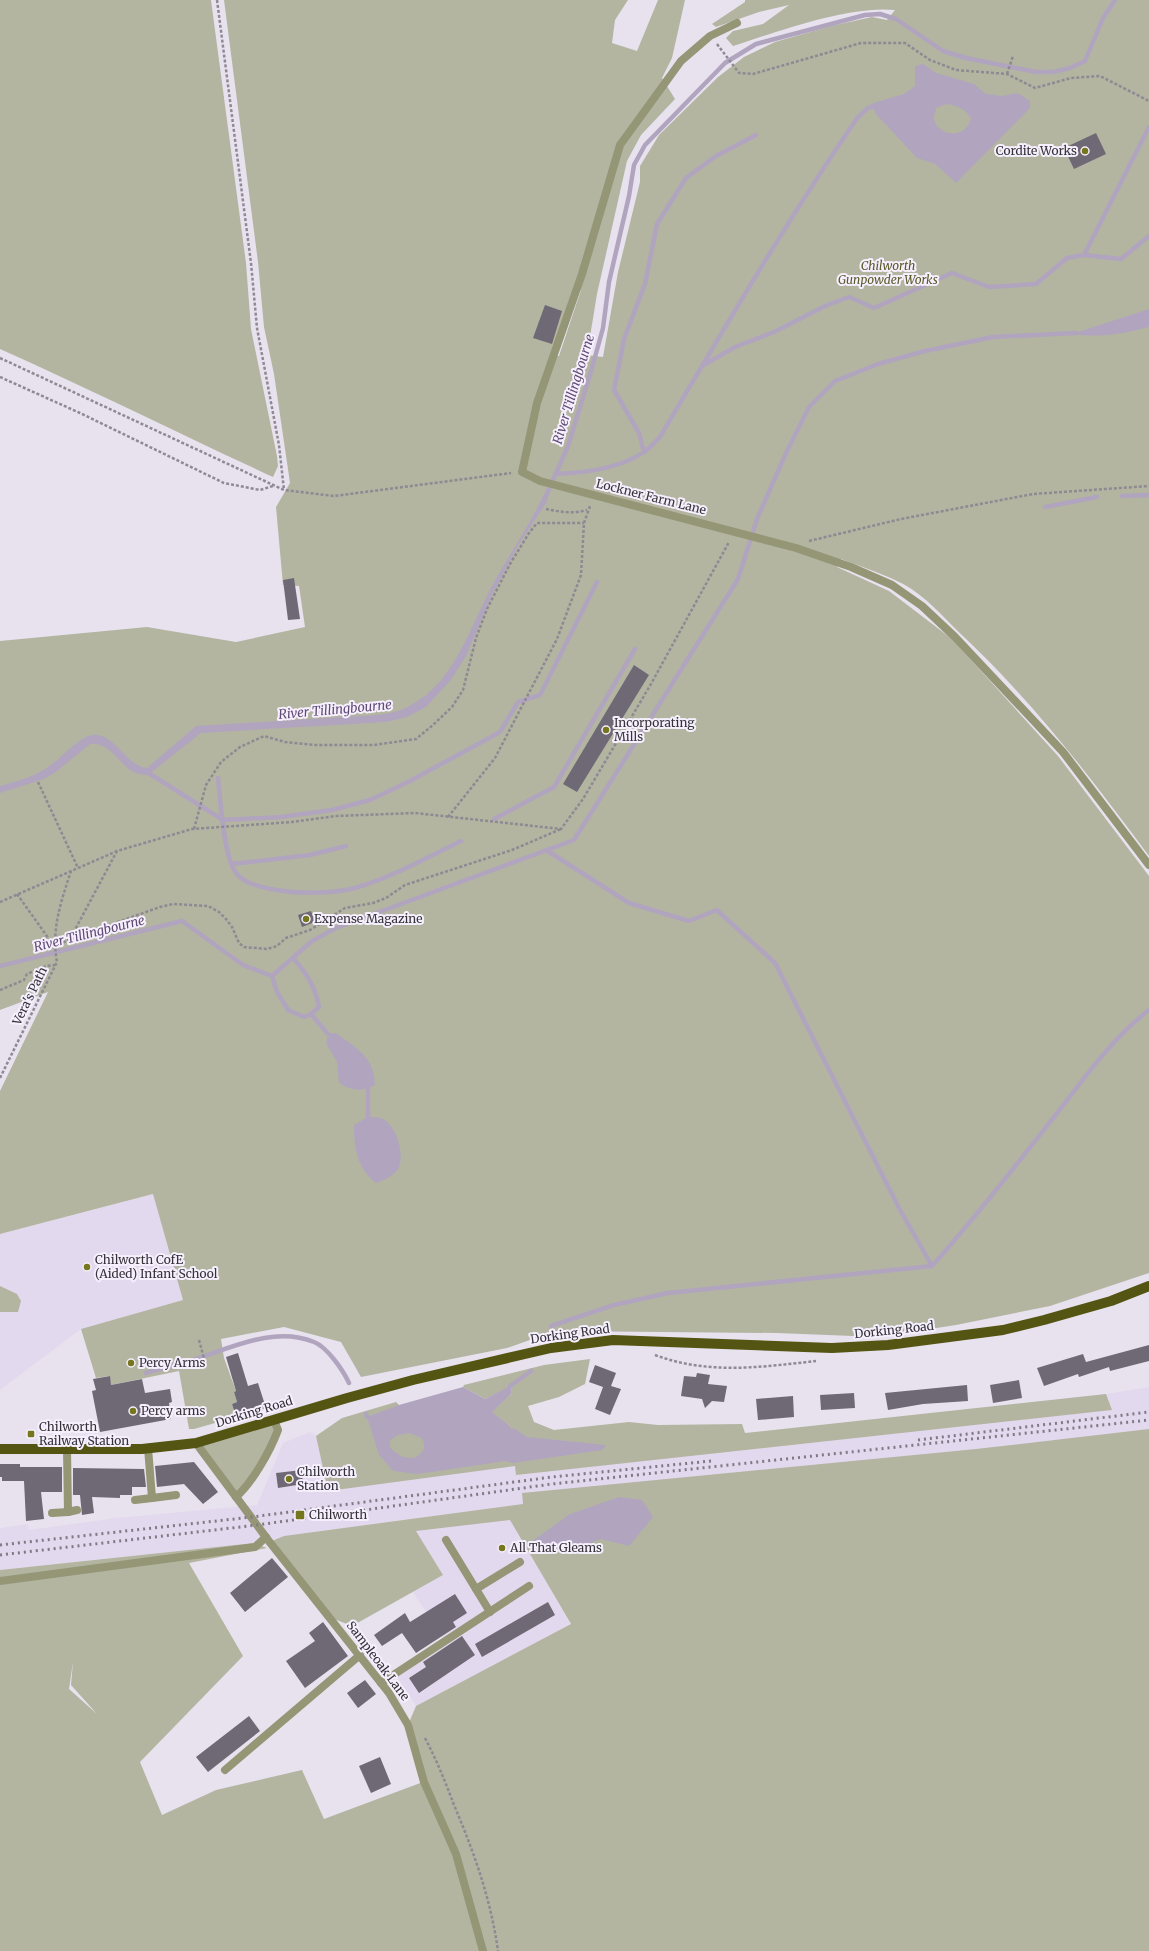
<svg xmlns="http://www.w3.org/2000/svg" width="1149" height="1951" viewBox="0 0 1149 1951" font-family="Merriweather,serif">
<rect width="100%" height="100%" fill="#e8e2ef"/>
<!-- built -->
<g fill="#e3d9ee">
<path d="M 154,1194 L 183,1300 L 81,1329 L 0,1390 L 0,1234 Z"/>
<path d="M 1149,1387 L 1149,1457 L 511,1520 L 571,1625 L 416,1706 L 397,1677 L 447,1644 L 413,1592 L 443,1575 L 415,1530 L 286,1545 L 279,1538 L 254,1543 L 0,1570 L 0,1528 L 28,1524 L 29,1530 L 116,1518 L 257,1505 L 283,1443 L 310,1432 L 316,1436 L 328,1490 L 593,1453 L 1106,1394 Z"/>
</g>
<!-- green -->
<g fill="#b3b5a1" fill-rule="evenodd">
<path d="M 0,0 L 211,0 L 246,263 L 251,329 L 277,456 L 278,466 L 273,477 C 182,435 92,390 0,349 Z"/>
<path d="M 224,0 L 628,0 L 615,20 L 612,43 L 637,51 L 658,0 L 685,0 L 672,58 L 662,78 L 675,99 L 641,135 L 627,161 L 597,294 L 587,355 L 603,357 L 618,272 L 640,182 L 640,166 L 659,135 L 718,77 L 744,57 L 775,42 L 831,26 L 872,17 L 887,20 L 895,10 C 850,5 776,32 733,46 L 726,38 L 733,31 L 763,24 L 789,5 L 759,12 L 716,27 L 712,24 L 745,2 L 745,0 L 1149,0 L 1149,856 C 1092,779 1034,703 964,637 C 948,622 932,603 913,590 C 896,578 862,567 841,559 L 837,567 L 889,591 L 952,639 L 1058,756 L 1149,876 L 1149,1273 L 1050,1306 L 956,1325 L 878,1337 L 777,1333 L 555,1331 L 507,1348 L 361,1377 L 341,1342 L 284,1327 L 221,1339 L 224,1358 L 236,1391 L 234,1392 L 237,1402 L 232,1404 L 236,1417 L 194,1429 L 189,1429 L 179,1371 L 111,1385 L 109,1376 L 96,1378 L 81,1329 L 183,1300 L 153,1194 L 0,1234 L 0,1091 L 48,992 L 0,1010 L 0,641 L 147,627 L 236,642 L 305,627 L 299,586 L 283,585 L 276,507 L 290,483 L 274,374 L 264,327 L 258,262 ZM 574,288 L 581,290 L 559,356 L 550,356 Z"/>
<path d="M 0,1286 L 17,1294 L 21,1301 L 18,1312 L 0,1312 Z"/>
<path d="M 590,1359 L 585,1384 L 559,1397 L 528,1406 L 534,1422 L 554,1430 L 629,1422 L 658,1425 L 742,1424 L 745,1433 L 1106,1394 L 1112,1410 L 516,1475 L 515,1466 L 328,1491 L 316,1436 L 342,1418 L 396,1402 L 399,1405 L 510,1437 L 510,1426 L 491,1412 L 512,1393 L 510,1387 L 485,1399 L 463,1387 L 464,1385 L 544,1365 Z"/>
<path d="M 274,1420 L 275,1438 L 236,1497 L 196,1443 Z"/>
<path d="M 1149,1429 L 1149,1951 L 0,1951 L 0,1570 L 254,1543 L 267,1548 L 189,1563 L 243,1656 L 140,1762 L 162,1815 L 216,1790 L 302,1770 L 324,1819 L 423,1782 L 408,1725 L 416,1706 L 571,1624 L 510,1520 L 416,1531 L 443,1575 L 352,1626 L 329,1617 L 269,1542 L 284,1536 L 523,1504 L 522,1493 L 976,1449 ZM 73,1662 L 71,1685 L 97,1714 L 69,1689 Z"/>
</g>
<!-- water -->
<g fill="#b1a4bf" fill-rule="evenodd">
<path d="M 923,64 L 936,73 L 974,84 L 986,94 L 1002,96 L 1018,93 L 1030,101 L 1030,108 L 956,183 L 935,164 L 917,158 L 875,113 L 873,103 L 904,94 L 915,86 L 915,66 ZM 946,104 C 958,106 965,108 971,119 C 962,144 933,132 934,117 C 934,114 936,111 936,108 Z"/>
<path d="M 1149,309 L 1149,327 C 1123,334 1098,338 1072,334 Z"/>
<path d="M 543,496 L 548,498 L 546,503 L 518,546 L 492,595 L 466,656 L 451,680 L 426,707 L 407,717 L 386,722 L 201,733 L 148,775 C 143,775 137,774 133,772 C 118,763 109,741 90,744 L 56,772 L 44,779 L 0,793 L 0,786 C 17,781 34,777 48,767 C 61,759 82,732 98,735 C 118,739 127,766 147,768 L 196,726 L 377,715 C 384,714 393,713 401,710 C 453,688 467,633 492,586 C 508,556 528,528 543,496 Z"/>
<path d="M 336,1033 C 357,1049 374,1056 375,1085 C 362,1092 352,1091 339,1083 L 337,1062 L 326,1043 L 328,1034 Z"/>
<path d="M 368,1117 C 373,1117 379,1117 383,1119 C 396,1125 405,1155 399,1167 C 395,1176 384,1180 376,1183 C 357,1169 354,1147 354,1125 Z"/>
<path d="M 510,1386 L 512,1393 L 492,1412 L 510,1426 L 510,1428 L 515,1429 L 527,1437 L 605,1445 L 605,1447 L 602,1450 L 513,1463 L 505,1461 L 418,1474 L 393,1471 L 379,1455 L 367,1417 L 399,1405 L 463,1387 L 485,1399 ZM 409,1433 L 422,1438 C 427,1448 423,1452 415,1458 C 403,1458 398,1456 390,1447 L 390,1440 L 398,1435 Z"/>
<path d="M 619,1497 L 642,1500 L 653,1517 L 629,1546 L 601,1539 L 573,1550 L 531,1542 L 570,1514 Z"/>
</g>
<g fill="none" stroke-linecap="round" stroke-linejoin="round">
<!-- stream -->
<g stroke="#b1a4bf" stroke-width="4.5">
<path d="M 1084,255 L 1149,127"/>
<path d="M 702,366 L 735,347 L 774,332 L 825,306 L 849,297 L 874,308 L 952,273 L 989,287 L 1036,284 L 1067,258 L 1084,255 L 1121,259 L 1149,236"/>
<path d="M 644,452 L 639,433 L 614,390 L 624,339 L 645,284 L 657,224 L 686,178 L 716,156 L 756,135"/>
<path d="M 555,474 C 585,473 619,469 644,452 C 650,448 655,442 660,437 C 724,329 787,220 858,117 L 868,108 L 874,106"/>
<path d="M 1122,496 L 1149,495"/>
<path d="M 543,503 L 568,446 L 592,368 L 603,328 L 609,282 L 629,196 L 634,165 L 645,145 L 725,63 L 756,44 L 865,15 L 880,14 L 896,19 L 943,51 L 966,58 L 1036,72 L 1053,72 L 1070,68 L 1085,61 L 1103,18 L 1115,0"/>
<path d="M 1045,507 L 1097,497"/>
<path d="M 147,772 L 223,820 L 281,817 L 332,810 L 370,800 L 410,781 L 500,732 L 518,702 L 540,695 L 597,582"/>
<path d="M 218,778 C 220,798 224,855 234,870 C 242,883 257,886 271,889 C 294,894 332,894 355,888 C 392,877 427,858 461,841"/>
<path d="M 494,819 L 554,787 L 635,649"/>
<path d="M 546,850 L 629,903 L 689,921 L 717,910 L 775,963 L 899,1208 L 932,1266"/>
<path d="M 232,864 L 310,855 L 346,846"/>
<path d="M 293,958 C 307,974 315,986 319,1007 L 311,1014"/>
<path d="M 0,966 L 182,921 L 243,965 L 272,976 L 312,941 L 336,928 L 574,840 L 738,579 L 757,519 L 786,453 L 809,407 L 835,381 L 878,364 L 925,351 L 993,337 L 1076,333"/>
<path d="M 272,976 L 277,992 L 288,1010 L 304,1017 L 311,1014 L 328,1034"/>
<path d="M 368,1089 L 368,1117"/>
<path d="M 551,1326 L 614,1305 L 668,1293 L 932,1266 C 975,1218 1014,1168 1054,1117 C 1083,1080 1111,1039 1149,1010"/>
<path d="M 146,1373 C 163,1368 179,1364 196,1359 C 233,1347 275,1326 314,1342 C 327,1347 343,1370 349,1383"/>
<path d="M 510,1386 L 531,1371"/>
<path d="M 366,1414 L 367,1417"/>
</g>
</g>
<!-- building -->
<g fill="#6f6975">
<path d="M 1096,133 L 1106,154 L 1074,169 L 1064,148 Z"/>
<path d="M 545,305 L 562,311 L 552,344 L 533,338 Z"/>
<path d="M 294,578 L 300,619 L 288,620 L 283,580 Z"/>
<path d="M 634,665 L 649,675 L 577,792 L 563,784 Z"/>
<path d="M 311,911 L 315,922 L 302,927 L 298,915 Z"/>
<path d="M 1149,1345 L 1149,1361 L 1110,1371 L 1109,1367 L 1079,1377 L 1078,1374 L 1044,1386 L 1037,1368 L 1083,1354 L 1086,1362 Z"/>
<path d="M 238,1353 L 248,1386 L 258,1383 L 266,1408 L 236,1417 L 232,1404 L 237,1402 L 234,1392 L 236,1391 L 226,1357 Z"/>
<path d="M 595,1365 L 616,1373 L 611,1386 L 621,1389 L 610,1415 L 595,1409 L 603,1387 L 589,1382 Z"/>
<path d="M 697,1373 L 710,1375 L 708,1384 L 727,1386 L 724,1402 L 712,1401 L 705,1408 L 702,1399 L 681,1396 L 684,1376 L 696,1377 Z"/>
<path d="M 110,1376 L 111,1385 L 142,1379 L 145,1393 L 170,1389 L 172,1402 L 169,1403 L 171,1419 L 100,1432 L 92,1391 L 96,1390 L 93,1379 Z"/>
<path d="M 1019,1380 L 1022,1398 L 993,1403 L 990,1385 Z"/>
<path d="M 967,1385 L 968,1401 L 923,1404 L 888,1410 L 885,1393 Z"/>
<path d="M 854,1393 L 855,1408 L 821,1410 L 820,1395 Z"/>
<path d="M 793,1396 L 794,1417 L 758,1420 L 756,1399 Z"/>
<path d="M 194,1462 L 218,1492 L 203,1504 L 184,1484 L 157,1487 L 155,1466 Z"/>
<path d="M 0,1464 L 20,1464 L 20,1467 L 62,1467 L 62,1492 L 41,1492 L 44,1519 L 26,1521 L 24,1481 L 2,1481 L 2,1477 L 0,1477 Z"/>
<path d="M 73,1468 L 144,1469 L 146,1487 L 132,1487 L 132,1495 L 120,1495 L 120,1498 L 92,1497 L 94,1513 L 82,1515 L 80,1495 L 73,1495 Z"/>
<path d="M 302,1470 L 303,1484 L 278,1488 L 276,1473 Z"/>
<path d="M 272,1558 L 288,1577 L 245,1612 L 230,1593 Z"/>
<path d="M 455,1594 L 467,1613 L 453,1622 L 456,1627 L 416,1653 L 402,1633 L 382,1646 L 374,1635 L 405,1613 L 410,1622 Z"/>
<path d="M 548,1602 L 555,1615 L 482,1657 L 475,1644 Z"/>
<path d="M 323,1622 L 348,1656 L 305,1688 L 286,1661 L 315,1641 L 309,1633 Z"/>
<path d="M 462,1636 L 475,1655 L 419,1693 L 409,1678 L 426,1667 L 423,1662 Z"/>
<path d="M 365,1680 L 376,1694 L 358,1708 L 347,1693 Z"/>
<path d="M 249,1716 L 260,1731 L 208,1772 L 196,1757 Z"/>
<path d="M 380,1757 L 391,1784 L 371,1793 L 359,1766 Z"/>
</g>
<g fill="none" stroke-linecap="round" stroke-linejoin="round">
<!-- path -->
<g stroke="#8e8993" stroke-width="2.5" stroke-dasharray="3 2" stroke-linecap="butt">
<path d="M 217,0 L 251,263 L 257,328 L 279,445 L 284,490"/>
<path d="M 717,44 L 739,73 L 753,74 L 861,43 L 905,43 L 930,60 L 956,70 L 1007,74 L 1035,88 L 1071,78 L 1100,76 L 1149,101"/>
<path d="M 1007,74 L 1013,56"/>
<path d="M 0,358 L 284,490 L 334,496 L 511,473"/>
<path d="M 0,377 L 80,413 L 224,483 L 260,490 L 273,486"/>
<path d="M 546,509 C 560,512 574,514 587,510"/>
<path d="M 809,541 L 901,519 L 1033,494 L 1149,486"/>
<path d="M 38,782 L 78,868"/>
<path d="M 448,817 L 495,758 L 557,639 L 581,575 L 584,523 L 590,506"/>
<path d="M 194,829 L 206,785 L 221,762 L 240,747 L 264,736 L 285,742 L 314,745 L 374,745 L 416,739 L 433,725 L 452,707 L 463,690 L 476,638 L 487,609 L 510,564 L 529,533 L 537,523 L 584,523"/>
<path d="M 17,894 L 54,946"/>
<path d="M 0,902 L 117,851 L 192,829 L 292,822 L 336,816 L 415,813 L 561,829 L 583,799 L 651,684 L 729,542"/>
<path d="M 70,939 L 160,907 L 173,904 L 208,906 L 219,912 L 226,919 L 232,927 L 239,943 L 244,947 L 267,949 L 277,946 L 286,938 L 310,930 L 345,908 L 373,903 L 386,898 L 405,885 L 512,850 L 561,829"/>
<path d="M 54,947 L 70,939 L 117,851"/>
<path d="M 0,990 L 24,980 L 27,974 L 46,966 L 55,965"/>
<path d="M 0,1078 L 57,962 C 51,929 61,902 71,871"/>
<path d="M 199,1340 L 205,1362"/>
<path d="M 655,1355 C 708,1375 762,1367 816,1361"/>
<path d="M 425,1738 C 437,1761 445,1781 454,1805 C 474,1852 491,1900 498,1951"/>
</g>
<!-- lane -->
<g stroke="#949676" stroke-width="8">
<path d="M 446,1540 L 490,1612"/>
<path d="M 0,1581 L 255,1547 L 266,1537"/>
<path d="M 476,1589 L 520,1562"/>
<path d="M 381,1683 L 529,1586"/>
<path d="M 225,1770 L 360,1655"/>
</g>
<!-- street -->
<g stroke="#949676" stroke-width="8">
<path d="M 737,23 L 710,36 L 681,61 L 620,145 L 582,274 L 537,403 L 522,472 L 540,481 L 796,548 L 851,567 L 892,585 L 922,606 L 955,637 L 1063,752 L 1149,865"/>
<path d="M 196,1443 L 268,1540 L 389,1693 L 408,1725 L 424,1782 L 456,1854 L 483,1951"/>
<path d="M 236,1497 C 253,1482 270,1451 278,1430 L 274,1420"/>
<path d="M 152,1498 L 176,1495"/>
<path d="M 135,1500 L 152,1498 L 148,1448"/>
<path d="M 68,1512 L 77,1510"/>
<path d="M 52,1513 L 68,1512 L 67,1449"/>
</g>
<!-- primary -->
<path stroke="#545512" stroke-width="10" d="M 0,1449 L 142,1449 L 196,1443 L 347,1398 L 413,1380 L 551,1348 L 613,1340 L 832,1348 L 888,1345 L 1003,1330 L 1044,1320 L 1111,1301 L 1149,1286"/>
<!-- rail -->
<g stroke="#7f7b84" stroke-width="3" stroke-dasharray="2 4" stroke-linecap="butt">
<path d="M 918,1440 L 1149,1412"/>
<path d="M 0,1545 L 252,1517 L 552,1477 L 711,1461"/>
<path d="M 0,1555 L 257,1525 L 552,1484 L 1149,1420"/>
</g>
</g>
<!-- markers -->
<g fill="#75761d" stroke="#f6effd" stroke-width="1.5">
<circle cx="1085" cy="151" r="4"/>
<circle cx="606" cy="730" r="4"/>
<circle cx="306" cy="919" r="4"/>
<circle cx="87" cy="1267" r="4"/>
<circle cx="131" cy="1363" r="4"/>
<circle cx="133" cy="1411" r="4"/>
<rect x="27" y="1430" width="8" height="8" rx="2"/>
<circle cx="289" cy="1479" r="4"/>
<rect x="295" y="1510" width="10" height="10" rx="2"/>
<circle cx="502" cy="1548" r="4"/>
</g>
<g text-anchor="middle" stroke-width="4" stroke-linejoin="round" paint-order="stroke">
<!-- poi labels -->
<g font-size="12" fill="#343137" stroke="#f6effd" text-anchor="start">
<text x="1077" y="155" text-anchor="end">Cordite Works</text>
<text x="614" y="727">Incorporating<tspan x="614" dy="14">Mills</tspan></text>
<text x="314" y="923">Expense Magazine</text>
<text x="95" y="1264">Chilworth CofE<tspan x="95" dy="14">(Aided) Infant School</tspan></text>
<text x="139" y="1367">Percy Arms</text>
<text x="141" y="1415">Percy arms</text>
<text x="39" y="1431">Chilworth<tspan x="39" dy="14">Railway Station</tspan></text>
<text x="297" y="1476">Chilworth<tspan x="297" dy="14">Station</tspan></text>
<text x="309" y="1519">Chilworth</text>
<text x="510" y="1552">All That Gleams</text>
</g>
<!-- park labels -->
<g font-size="12" font-style="italic" fill="#575927" stroke="#f6effd">
<text x="888" y="270">Chilworth<tspan x="888" dy="14">Gunpowder Works</tspan></text>
</g>
<!-- street labels -->
<g font-size="12" fill="#343137" stroke="#f6effd">
<text transform="translate(651 497) rotate(14)" y="4">Lockner Farm Lane</text>
<text transform="translate(30 996) rotate(-64)" y="4">Vera's Path</text>
<text transform="translate(894 1330) rotate(-6)" y="4">Dorking Road</text>
<text transform="translate(570 1334) rotate(-8)" y="4">Dorking Road</text>
<text transform="translate(254 1412) rotate(-17)" y="4">Dorking Road</text>
<text transform="translate(378 1661) rotate(53)" y="4">Sampleoak Lane</text>
</g>
<!-- water labels -->
<g font-size="13" font-style="italic" fill="#604b74" stroke="#f6effd">
<text transform="translate(573 389) rotate(-73)" y="5">River Tillingbourne</text>
<text transform="translate(335 709) rotate(-5)" y="5">River Tillingbourne</text>
<text transform="translate(89 933) rotate(-14)" y="5">River Tillingbourne</text>
</g>
</g>
</svg>
